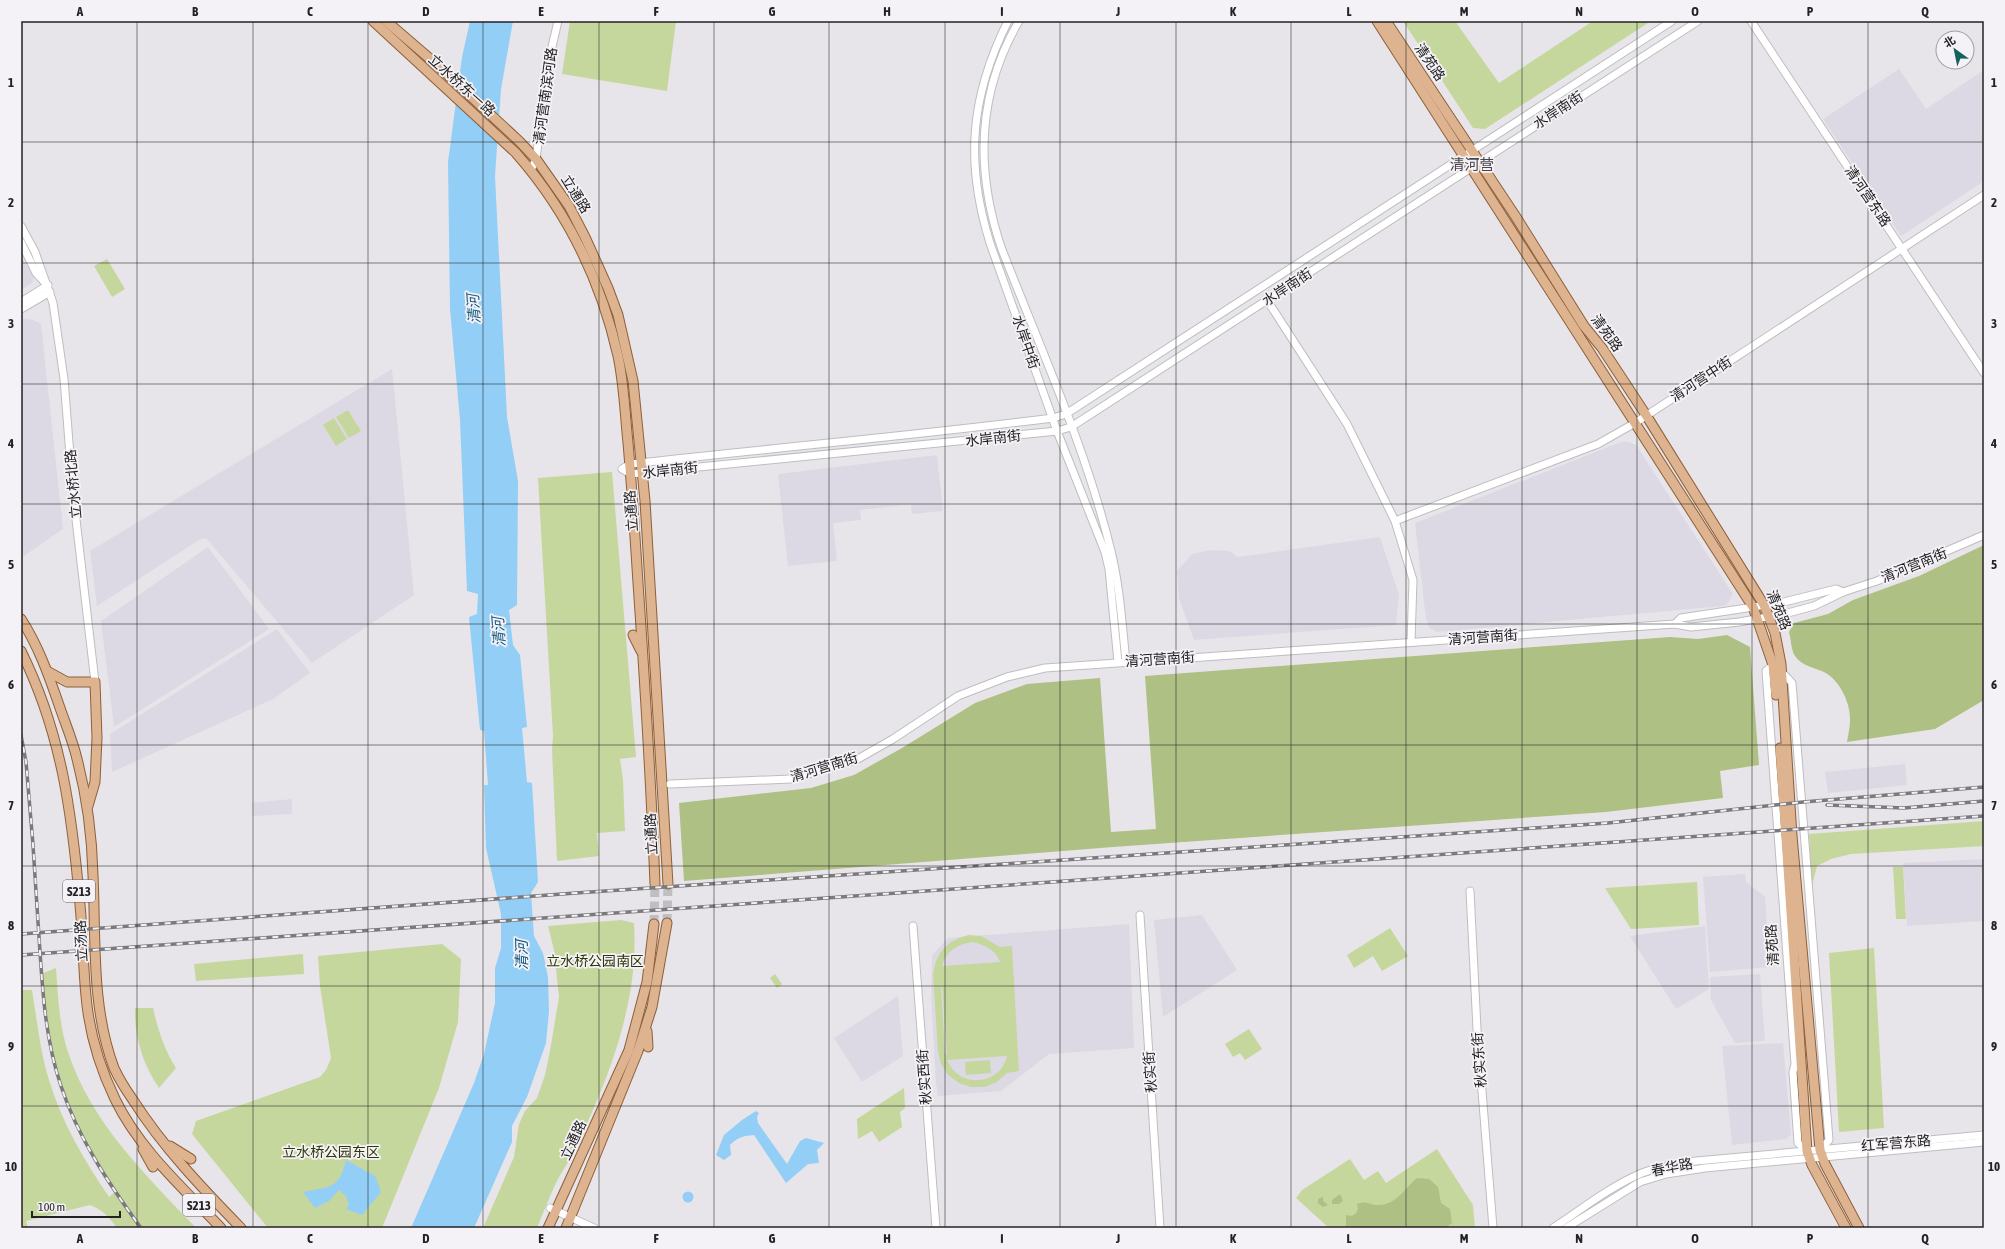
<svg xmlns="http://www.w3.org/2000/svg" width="2005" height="1249" viewBox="0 0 2005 1249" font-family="'Asap Condensed','Noto Sans SC',sans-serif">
<rect width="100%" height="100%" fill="#e7e5e9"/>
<!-- built -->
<g fill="#ddd9e4">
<path d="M 1899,69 L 1926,109 L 1984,70 L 1984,181 L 1901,236 L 1823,119 Z"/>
<path d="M 21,256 L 34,278 L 32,283 L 21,290 Z"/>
<path d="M 21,318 L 33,320 L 41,324 L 63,529 L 21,558 Z"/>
<path d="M 392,369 L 414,595 L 312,663 L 206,538 L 199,540 L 97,606 L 90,551 Z"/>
<path d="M 1621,442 L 1628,442 L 1636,445 L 1733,594 L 1728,603 L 1723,606 L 1437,632 L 1429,628 L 1426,619 L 1415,523 Z"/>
<path d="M 937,455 L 943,511 L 912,514 L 911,504 L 860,510 L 861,520 L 833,523 L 837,561 L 788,566 L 778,474 Z"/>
<path d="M 1380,537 L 1399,595 L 1396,625 L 1194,640 L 1179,598 L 1177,571 L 1192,554 L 1210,550 L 1229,551 L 1238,557 Z"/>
<path d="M 208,547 L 269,629 L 114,727 L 101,621 Z"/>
<path d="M 277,629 L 310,673 L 273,699 L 112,772 L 110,734 Z"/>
<path d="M 1905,764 L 1907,785 L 1828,793 L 1825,772 Z"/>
<path d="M 292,799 L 292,814 L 253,816 L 252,803 Z"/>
<path d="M 1984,859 L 1984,921 L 1907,926 L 1903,863 Z"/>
<path d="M 1745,874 L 1746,882 L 1765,897 L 1770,967 L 1710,972 L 1703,877 Z"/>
<path d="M 1202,915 L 1237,970 L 1163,1017 L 1154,920 Z"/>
<path d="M 1129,924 L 1134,1048 L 1049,1054 L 1001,1091 L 938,1096 L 936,1083 L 931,997 L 932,955 L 948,938 Z"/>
<path d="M 1705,926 L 1709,989 L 1676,1009 L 1630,936 Z"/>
<path d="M 1760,974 L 1765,1041 L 1735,1043 L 1711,1000 L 1710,977 Z"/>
<path d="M 898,996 L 903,1056 L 862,1082 L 834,1038 Z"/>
<path d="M 1783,1043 L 1791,1135 L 1786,1139 L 1732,1145 L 1722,1046 Z"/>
</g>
<!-- green -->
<g fill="#c5d79d" fill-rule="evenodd">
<path d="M 570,21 L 676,21 L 667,91 L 562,74 Z"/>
<path d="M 1403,21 L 1455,21 L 1499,83 L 1593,21 L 1651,21 L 1485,129 L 1473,128 Z"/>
<path d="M 107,259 L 125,289 L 112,297 L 94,266 Z"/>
<path d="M 348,410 L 361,431 L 349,438 L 336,417 Z"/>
<path d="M 334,418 L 347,439 L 336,446 L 323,425 Z"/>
<path d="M 612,472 L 636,757 L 620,759 L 623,780 L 625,831 L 597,833 L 599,856 L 557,861 L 552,750 L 553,736 L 538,478 Z"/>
<path d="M 1984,821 L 1984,846 L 1851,854 L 1831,859 L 1817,866 L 1812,886 L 1809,834 Z"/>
<path d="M 1893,867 L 1903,867 L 1906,919 L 1896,919 Z"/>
<path d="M 1697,882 L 1699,925 L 1631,929 L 1605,888 Z"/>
<path d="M 621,920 L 634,923 C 639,1000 611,1072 579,1141 C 573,1156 563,1169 556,1183 C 549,1198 543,1213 537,1228 L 483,1228 L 514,1157 L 519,1124 L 525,1111 L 537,1098 L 545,1075 L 550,1051 L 559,997 L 554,950 L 548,926 Z"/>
<path d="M 1390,928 L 1408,956 L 1382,971 L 1373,956 L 1354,968 L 1347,955 Z"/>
<path d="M 969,935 L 981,936 L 1000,947 L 1012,946 L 1019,1071 L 1007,1073 L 997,1082 L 985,1087 L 971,1087 L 959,1083 L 948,1075 L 941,1064 L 938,1051 L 933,975 C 936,952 947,940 969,935 ZM 973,942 C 985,945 996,950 1000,962 L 942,966 C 946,951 958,944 973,942 ZM 941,986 L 942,986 L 947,1056 L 945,1052 ZM 1007,1056 C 1000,1086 959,1089 947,1060 Z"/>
<path d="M 442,944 L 461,959 L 458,1022 L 439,1088 L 382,1228 L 268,1228 L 192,1134 L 196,1121 L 320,1077 L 326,1070 L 331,1058 L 320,986 L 318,956 Z"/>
<path d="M 1874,948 L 1884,1128 L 1839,1132 L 1829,953 Z"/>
<path d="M 303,954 L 304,974 L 196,981 L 194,964 Z"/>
<path d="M 56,968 C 58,995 59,1025 68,1052 C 91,1123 146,1175 196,1228 L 117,1228 C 109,1217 103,1210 90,1205 L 26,1221 L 28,1228 L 21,1228 L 21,990 L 32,990 C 37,1020 40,1051 49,1080 C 62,1123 84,1160 109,1197 L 115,1192 C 104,1172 91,1154 80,1134 C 54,1084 45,1029 41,974 Z"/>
<path d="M 775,974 L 782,984 L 777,988 L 770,978 Z"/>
<path d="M 135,1008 L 153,1008 C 158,1030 164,1049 176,1068 L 159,1088 C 143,1065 134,1036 135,1008 Z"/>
<path d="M 1249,1029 L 1262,1049 L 1245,1060 L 1240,1053 L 1233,1057 L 1225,1044 Z"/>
<path d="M 990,1060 L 991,1073 L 966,1075 L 965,1062 Z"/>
<path d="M 904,1088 L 905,1108 L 900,1112 L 902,1127 L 879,1142 L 872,1131 L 858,1139 L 857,1119 Z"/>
<path d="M 1437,1149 L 1473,1205 L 1475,1228 L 1329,1228 L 1296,1198 L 1302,1190 L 1350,1159 L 1364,1180 L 1378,1171 L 1386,1183 Z"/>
</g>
<!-- forest -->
<g fill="#aec083">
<path d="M 1984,545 L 1984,700 L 1935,729 L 1847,742 C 1848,735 1850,728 1850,721 C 1851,704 1840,680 1824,672 C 1815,668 1802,666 1795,656 C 1791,650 1791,639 1789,632 L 1794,623 L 1828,614 L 1853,600 L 1919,576 Z"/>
<path d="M 1727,635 L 1750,647 L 1759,765 L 1720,771 L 1723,798 L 1606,812 L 1113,847 L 684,881 L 679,803 L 811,788 L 854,775 L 902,748 L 975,703 L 1027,684 L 1100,678 L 1111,832 L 1156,829 L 1145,676 L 1670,637 L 1698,639 Z"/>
<path d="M 1417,1178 L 1429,1179 L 1438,1187 L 1441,1203 L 1450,1209 L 1452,1223 L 1445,1228 L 1346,1228 L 1346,1215 C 1354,1218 1360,1212 1357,1204 C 1369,1200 1369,1206 1379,1205 C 1396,1205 1405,1188 1417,1178 Z"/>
<path d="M 1340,1194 L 1343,1201 L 1339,1204 L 1332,1204 L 1332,1200 Z"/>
<path d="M 1323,1197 L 1323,1201 L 1328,1205 L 1323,1207 L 1318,1203 L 1318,1199 Z"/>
</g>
<!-- water -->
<g fill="#93cef7">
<path d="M 470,21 L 513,21 L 501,89 L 495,176 L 507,417 L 518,481 L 517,605 L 509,610 L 513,645 L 520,655 L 527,727 L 522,728 L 527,782 L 532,783 L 538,882 L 531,893 L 534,936 L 543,953 L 548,977 L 549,1011 L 546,1043 L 527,1097 L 512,1126 L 512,1142 L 474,1228 L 411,1228 L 474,1083 L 484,1054 L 495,1003 L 495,968 L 501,948 L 501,914 L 486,848 L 484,785 L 488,785 L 484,731 L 480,730 L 469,617 L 477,614 L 478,594 L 467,591 L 460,420 L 450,309 L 448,162 L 462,57 Z"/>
<path d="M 756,1111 L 759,1113 L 757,1117 L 758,1123 L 787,1164 L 800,1141 L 806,1138 L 824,1143 L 817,1150 L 819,1163 L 808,1164 L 786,1183 L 754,1135 C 743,1136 738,1137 730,1145 L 731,1155 L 724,1160 L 716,1155 L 724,1135 L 742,1120 Z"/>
<path d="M 346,1160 L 375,1176 L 381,1192 L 362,1215 L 346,1209 L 349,1204 L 346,1196 L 339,1190 L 329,1201 L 315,1208 L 303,1192 C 330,1186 339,1190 346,1160 Z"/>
<circle cx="688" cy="1197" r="5.5"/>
</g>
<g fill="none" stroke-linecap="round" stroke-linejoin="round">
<!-- major-tunnel -->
<g stroke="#c0bec1" stroke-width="9" stroke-dasharray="9 4.5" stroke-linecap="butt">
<path d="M 667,923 L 668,884"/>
<path d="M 654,924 L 655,884"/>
</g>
<!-- minor casing -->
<g stroke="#bfbdc1" stroke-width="9">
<g id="minor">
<path d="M 1008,21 C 970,97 965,163 990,243 L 1057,431 L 1105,552 L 1109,569 L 1118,662"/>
<path d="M 1019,21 C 977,93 975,169 1001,247 C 1039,345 1086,448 1111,551 C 1120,587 1122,625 1126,662"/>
<path d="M 1672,21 L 1066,414 L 1053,418 C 912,436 771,448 630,464 L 622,469 L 631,474 L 649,472 L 1057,431 L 1071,427 L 1698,21"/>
<path d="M 1751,21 L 1984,373"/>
<path d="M 531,170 L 536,159 L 548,64 L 558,21"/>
<path d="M 21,226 L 35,252 L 53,303 L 64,379 L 73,494 L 95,682"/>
<path d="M 21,242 L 36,273 L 46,284"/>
<path d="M 1267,300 L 1347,424 L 1395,521 L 1413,580 L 1411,642"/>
<path d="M 21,302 L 48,285"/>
<path d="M 21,309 L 50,292"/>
<path d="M 1395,521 L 1598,444 L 1635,423 L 1984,195"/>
<path d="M 1675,624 L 1681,618 L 1780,603 L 1836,589 L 1843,592"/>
<path d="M 1773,665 L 1766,671 L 1795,1064 L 1793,1072 L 1798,1143 L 1807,1151"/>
<path d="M 1781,671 L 1792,683 L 1829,1140 L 1820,1150"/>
<path d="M 670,784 L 791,779 L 856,760 L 893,739 L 958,696 L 1007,677 L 1045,668 L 1675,624 L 1691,627 L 1739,622 L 1784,614 L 1814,606 L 1843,592 L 1877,581 L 1984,535"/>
<path d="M 1470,891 L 1477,1029 L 1493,1228"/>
<path d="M 1140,915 L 1160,1228"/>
<path d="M 913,926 L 936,1228"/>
<path d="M 550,1208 L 594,1228"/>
<path d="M 1553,1228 C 1582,1209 1611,1186 1642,1173 C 1660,1166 1678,1164 1696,1161 L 1984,1135"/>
<path d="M 1566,1228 L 1640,1182 L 1666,1174 L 1705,1168 L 1984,1142"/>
</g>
</g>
<!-- major casing -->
<g stroke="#8e6038" stroke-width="11">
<g id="major">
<path d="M 373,21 L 516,153 C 567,211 601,281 618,356 C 624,384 625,414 628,443 C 632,489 635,536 638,583 C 645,684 651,784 655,884"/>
<path d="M 386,21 L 436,64 L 519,141 L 536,159 L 569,206 L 585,237 L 608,288 L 618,315 L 633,381 L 645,501 L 668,884"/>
<path d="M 1377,21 L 1753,607 L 1773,665 L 1776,695"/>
<path d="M 1386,21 L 1516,217 L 1584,326 L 1602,348 L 1646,415 L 1764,605 L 1775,633 L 1781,664 L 1792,836 L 1820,1150 L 1825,1164 L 1859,1228"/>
<path d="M 21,619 C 38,645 49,676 59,705 C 65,723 73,741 77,759 C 87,797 92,836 93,875 C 96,939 91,1007 114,1068 C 119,1079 126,1090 133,1100 C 163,1147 202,1188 241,1228"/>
<path d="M 633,635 L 641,651"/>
<path d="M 21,651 C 62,734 72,814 80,905 C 83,935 83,966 86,996 C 89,1031 100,1068 115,1099 C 139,1149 183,1188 221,1228"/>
<path d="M 47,671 L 67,682 L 95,682 L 97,738 L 95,782 L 88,806"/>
<path d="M 1780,748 L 1807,1151 L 1812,1165 L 1846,1228"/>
<path d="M 647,1031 L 648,1047"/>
<path d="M 170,1146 L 191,1159"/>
<path d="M 143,1149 L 153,1167"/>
<path d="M 548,1228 L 629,1050 L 647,982 L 654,924"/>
<path d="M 566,1228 L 638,1051 L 652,1007 L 667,923"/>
</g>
</g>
<!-- minor -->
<use href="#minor" stroke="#fff" stroke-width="7"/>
<!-- major -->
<use href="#major" stroke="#deb38f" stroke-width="9"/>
<!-- rail casing -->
<g stroke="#7a797b" stroke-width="3.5">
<g id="rail">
<path d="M 21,735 L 26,762 C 31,815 35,868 38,922 C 42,977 43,1033 61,1086 C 78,1138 109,1184 141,1228"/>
<path d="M 1827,805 L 1904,808 L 1984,801"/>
<path d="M 21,934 L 576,893 L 1608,823 L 1803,802 L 1984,787"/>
<path d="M 21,955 L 1984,816"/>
</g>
</g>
<!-- rail -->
<use href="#rail" stroke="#f4f2f6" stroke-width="2" stroke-dasharray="6" stroke-linecap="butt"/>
</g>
<!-- grid -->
<path fill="none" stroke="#232223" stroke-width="1" stroke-opacity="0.55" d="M 137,21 L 137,1228M 253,21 L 253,1228M 368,21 L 368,1228M 483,21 L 483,1228M 599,21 L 599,1228M 714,21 L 714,1228M 829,21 L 829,1228M 945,21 L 945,1228M 1060,21 L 1060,1228M 1176,21 L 1176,1228M 1291,21 L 1291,1228M 1406,21 L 1406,1228M 1522,21 L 1522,1228M 1637,21 L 1637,1228M 1752,21 L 1752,1228M 1868,21 L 1868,1228M 21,142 L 1984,142M 21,263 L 1984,263M 21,384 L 1984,384M 21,504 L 1984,504M 21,624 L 1984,624M 21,745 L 1984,745M 21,866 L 1984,866M 21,986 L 1984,986M 21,1106 L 1984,1106"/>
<g text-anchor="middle" stroke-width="3.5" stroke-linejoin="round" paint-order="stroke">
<!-- shield labels -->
<g fill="#f4f2f6" stroke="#626062" stroke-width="1">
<rect x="63" y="880" width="32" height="22" rx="3"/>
<rect x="183" y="1194" width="32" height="22" rx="3"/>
</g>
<g font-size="13" font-weight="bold" fill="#232223">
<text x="79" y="896">S213</text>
<text x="199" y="1210">S213</text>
</g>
<!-- street labels -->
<g font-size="14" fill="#232223" stroke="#f4f2f6">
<text transform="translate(1430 62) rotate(56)" y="5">清苑路</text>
<text transform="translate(462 85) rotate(42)" y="5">立水桥东一路</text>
<text transform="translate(545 96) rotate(-82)" y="5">清河营南滨河路</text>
<text transform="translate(1558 110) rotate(-33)" y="5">水岸南街</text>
<text transform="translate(576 194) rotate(58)" y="5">立通路</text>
<text transform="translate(1868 196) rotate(56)" y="5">清河营东路</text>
<text transform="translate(1287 287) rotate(-33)" y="5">水岸南街</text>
<text transform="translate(1607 333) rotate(54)" y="5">清苑路</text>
<text transform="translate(1026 342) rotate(71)" y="5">水岸中街</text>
<text transform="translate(1701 379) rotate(-33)" y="5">清河营中街</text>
<text transform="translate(993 438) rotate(-6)" y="5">水岸南街</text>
<text transform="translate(670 470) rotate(-6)" y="5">水岸南街</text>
<text transform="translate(73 484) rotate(-95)" y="5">立水桥北路</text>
<text transform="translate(631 511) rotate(-94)" y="5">立通路</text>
<text transform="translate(1914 565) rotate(-22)" y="5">清河营南街</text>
<text transform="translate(1779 610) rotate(68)" y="5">清苑路</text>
<text transform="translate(1483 637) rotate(-4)" y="5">清河营南街</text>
<text transform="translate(1160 659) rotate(-4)" y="5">清河营南街</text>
<text transform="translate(824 767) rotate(-17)" y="5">清河营南街</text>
<text transform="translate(651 834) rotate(-93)" y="5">立通路</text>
<text transform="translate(81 941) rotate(-93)" y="5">立汤路</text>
<text transform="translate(1772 945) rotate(-94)" y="5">清苑路</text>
<text transform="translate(1479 1060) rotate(-94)" y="5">秋实东街</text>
<text transform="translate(1150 1072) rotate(-94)" y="5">秋实街</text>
<text transform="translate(924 1077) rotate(-94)" y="5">秋实西街</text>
<text transform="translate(573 1140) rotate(-65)" y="5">立通路</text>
<text transform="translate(1896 1143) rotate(-5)" y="5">红军营东路</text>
<text transform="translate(1672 1167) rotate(-11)" y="5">春华路</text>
</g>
<!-- park labels -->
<g font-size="14" fill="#2c3708" stroke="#f4f2f6">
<text x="595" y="966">立水桥公园南区</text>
<text x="331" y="1157">立水桥公园东区</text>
</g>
<!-- neighbourhood labels -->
<g font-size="15" fill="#474549" stroke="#f4f2f6">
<text x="1472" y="170">清河营</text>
</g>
<!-- water labels -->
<g font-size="15" font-style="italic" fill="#155980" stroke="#f4f2f6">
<text transform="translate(474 309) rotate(-94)" y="5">清河</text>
<text transform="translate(499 632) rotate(-94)" y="5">清河</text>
<text transform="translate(522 955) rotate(-91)" y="5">清河</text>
</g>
</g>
<!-- border -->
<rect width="2005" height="1249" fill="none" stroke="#f4f2f6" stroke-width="44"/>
<!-- north arrow -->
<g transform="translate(1955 50) rotate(327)"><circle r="19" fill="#f4f2f6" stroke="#a09fa2"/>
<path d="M0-3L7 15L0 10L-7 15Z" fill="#14625e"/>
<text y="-6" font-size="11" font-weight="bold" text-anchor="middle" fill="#232223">北</text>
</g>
<!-- scale -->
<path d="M32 1211v6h88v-6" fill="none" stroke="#232223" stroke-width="2"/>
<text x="38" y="1211" font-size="12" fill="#232223" stroke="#f4f2f6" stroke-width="3" paint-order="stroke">100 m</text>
<rect x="22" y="22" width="1961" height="1205" fill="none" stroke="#232223" stroke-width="1.5"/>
<g font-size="13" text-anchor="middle" font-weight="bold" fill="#232223">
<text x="80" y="16">A</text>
<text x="195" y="16">B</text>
<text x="310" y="16">C</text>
<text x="426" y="16">D</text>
<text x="541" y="16">E</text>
<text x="656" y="16">F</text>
<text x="772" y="16">G</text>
<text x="887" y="16">H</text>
<text x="1002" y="16">I</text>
<text x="1118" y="16">J</text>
<text x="1233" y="16">K</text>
<text x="1349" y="16">L</text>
<text x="1464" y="16">M</text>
<text x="1579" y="16">N</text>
<text x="1695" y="16">O</text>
<text x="1810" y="16">P</text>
<text x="1925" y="16">Q</text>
<text x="11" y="87">1</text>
<text x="1994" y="87">1</text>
<text x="11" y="207">2</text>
<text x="1994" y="207">2</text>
<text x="11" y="328">3</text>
<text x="1994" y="328">3</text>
<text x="11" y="448">4</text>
<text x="1994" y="448">4</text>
<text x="11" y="569">5</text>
<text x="1994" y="569">5</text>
<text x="11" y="689">6</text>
<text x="1994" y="689">6</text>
<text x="11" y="810">7</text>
<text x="1994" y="810">7</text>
<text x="11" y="930">8</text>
<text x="1994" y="930">8</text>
<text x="11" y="1051">9</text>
<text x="1994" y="1051">9</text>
<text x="11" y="1171">10</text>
<text x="1994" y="1171">10</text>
<text x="80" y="1243">A</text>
<text x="195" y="1243">B</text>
<text x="310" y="1243">C</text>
<text x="426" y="1243">D</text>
<text x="541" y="1243">E</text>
<text x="656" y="1243">F</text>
<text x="772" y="1243">G</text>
<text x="887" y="1243">H</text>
<text x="1002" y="1243">I</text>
<text x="1118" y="1243">J</text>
<text x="1233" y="1243">K</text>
<text x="1349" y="1243">L</text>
<text x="1464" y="1243">M</text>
<text x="1579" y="1243">N</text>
<text x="1695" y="1243">O</text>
<text x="1810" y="1243">P</text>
<text x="1925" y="1243">Q</text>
</g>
</svg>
